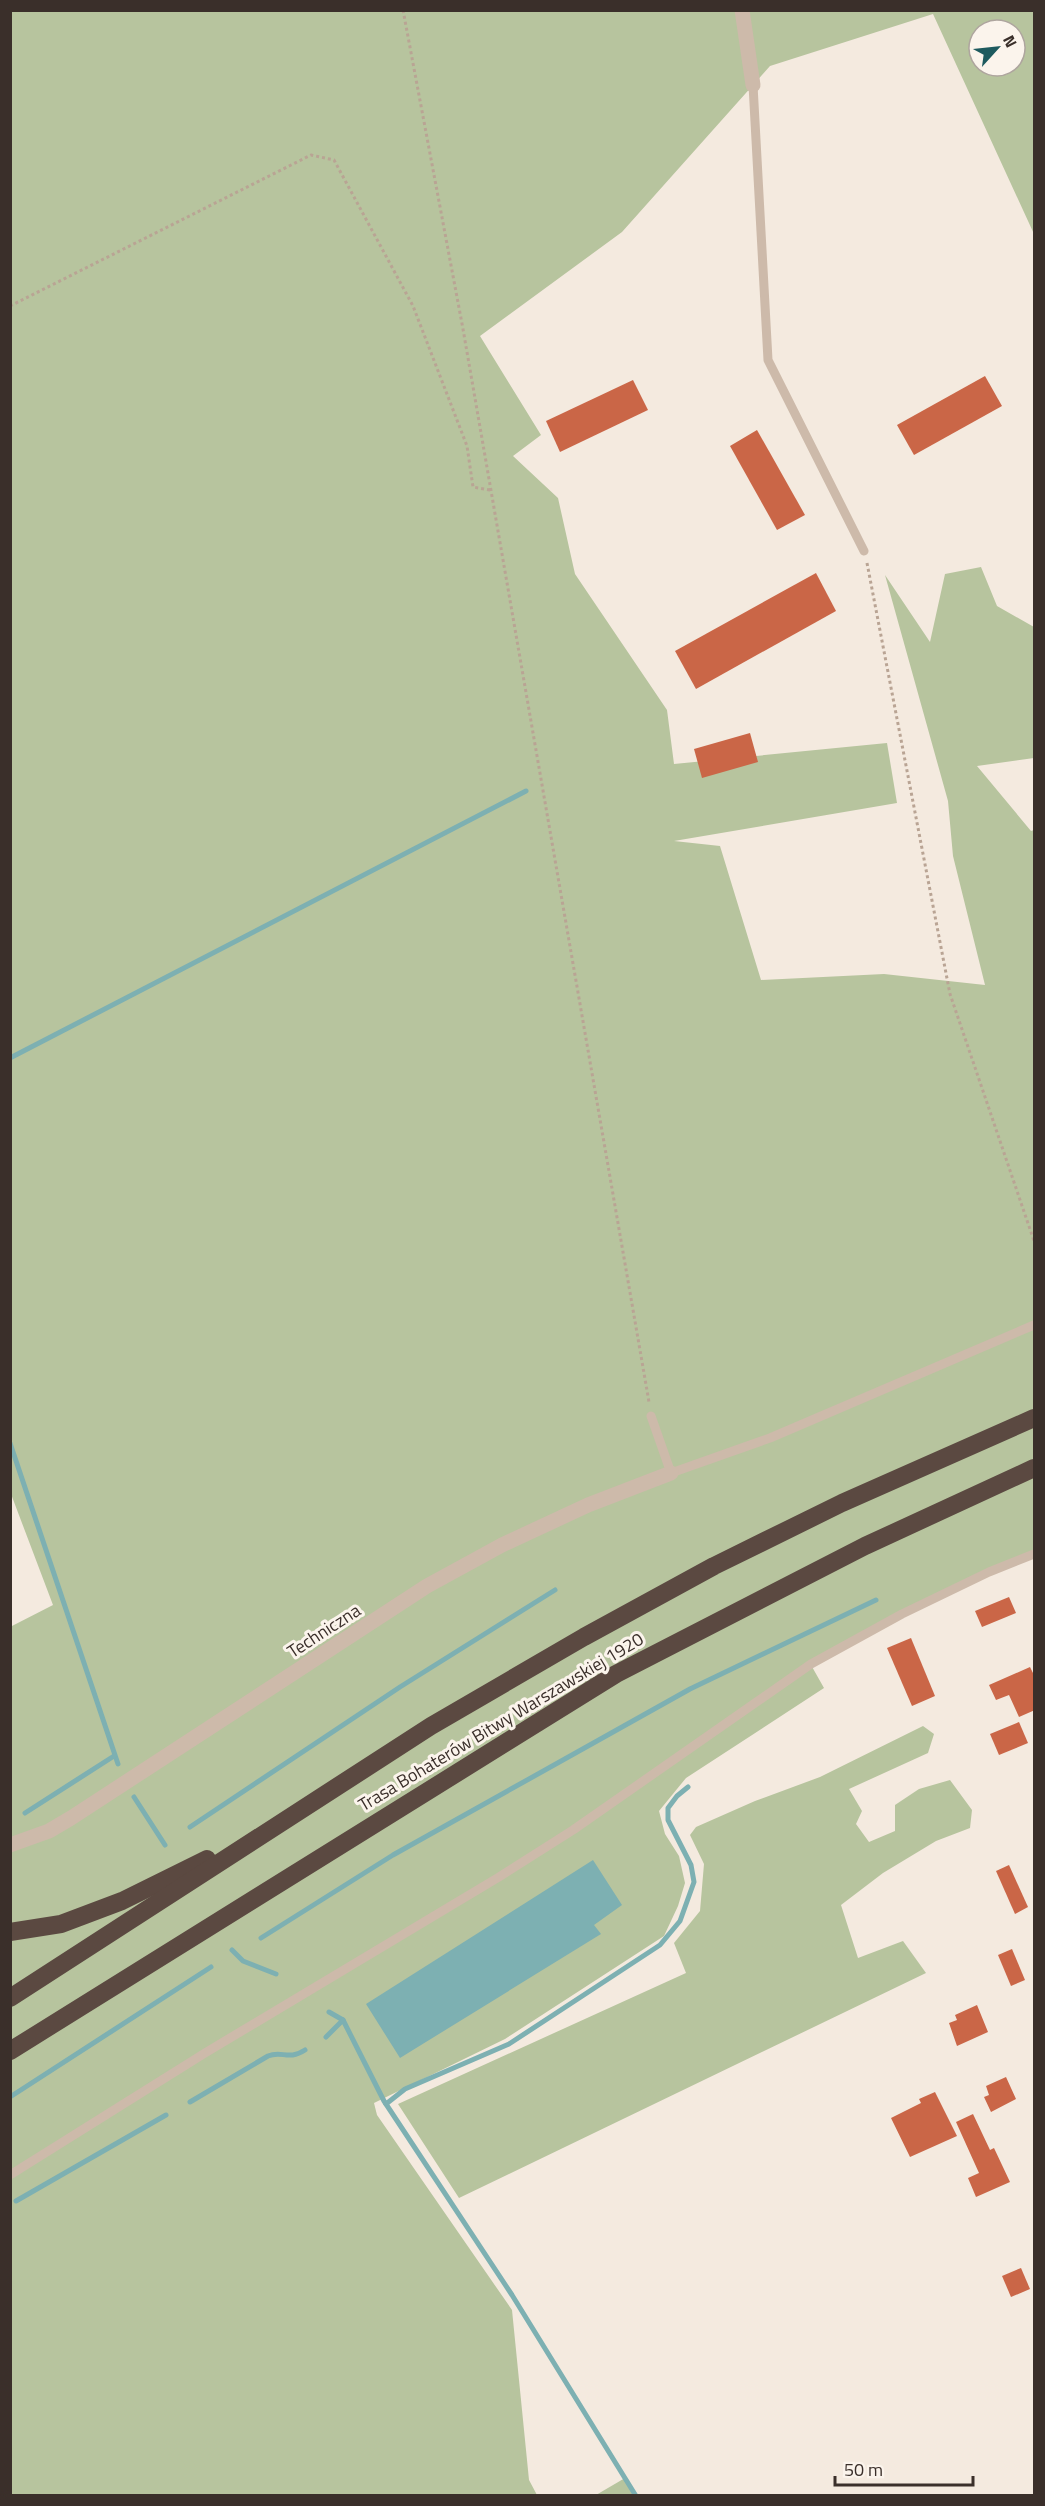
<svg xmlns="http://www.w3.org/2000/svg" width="1045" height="2506" viewBox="0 0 1045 2506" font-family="'Titillium Web',sans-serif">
<rect width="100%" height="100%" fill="#f4eadf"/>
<!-- green -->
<g fill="#b7c49e" fill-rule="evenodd">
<path d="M 11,11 L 1034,11 L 1034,234 L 933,14 L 770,66 L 622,232 L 480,336 L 541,435 L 513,456 L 558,498 L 575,574 L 667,710 L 674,764 L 887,743 L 897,803 L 674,841 L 720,846 L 761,980 L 884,974 L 985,985 L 953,856 L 948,801 L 885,575 L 930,642 L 945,574 L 981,567 L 997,606 L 1034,627 L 1034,758 L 977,766 L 1031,831 L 1034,830 L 1034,1554 L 989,1572 L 811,1665 L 824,1688 L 686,1778 L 659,1811 L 665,1834 L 679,1856 L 685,1883 L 678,1906 L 664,1936 L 505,2039 L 374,2103 L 377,2115 L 512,2310 L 529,2480 L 537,2495 L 11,2495 L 10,1627 L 53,1605 L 11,1494 ZM 979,30 L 1015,30 L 1015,66 L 979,66 Z"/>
<path d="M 923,1726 L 934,1734 L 928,1753 L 849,1789 L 862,1811 L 856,1824 L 869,1842 L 895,1831 L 895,1805 L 919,1789 L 950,1780 L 972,1810 L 970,1828 L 936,1841 L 883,1873 L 841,1905 L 858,1958 L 903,1941 L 926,1973 L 459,2198 L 398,2104 L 686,1973 L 674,1943 L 700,1911 L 704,1864 L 690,1835 L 696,1827 L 755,1801 L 820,1777 Z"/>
<path d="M 625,2478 L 637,2495 L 596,2495 Z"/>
</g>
<!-- water -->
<path fill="#7db0b2" d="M 593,1860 L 622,1905 L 594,1925 L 601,1934 L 400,2058 L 366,2004 Z"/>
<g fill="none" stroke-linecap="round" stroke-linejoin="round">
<!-- stream -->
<g stroke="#7db0b2" stroke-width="5">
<path d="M 10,1058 L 526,791"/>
<path d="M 10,1443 L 118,1764"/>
<path d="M 134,1797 L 165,1845"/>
<path d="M 25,1813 L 114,1756"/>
<path d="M 190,1827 L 400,1687 L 555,1590"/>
<path d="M 261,1938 L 393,1855 L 690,1689 L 876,1600"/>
<path d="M 232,1950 L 243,1961 L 276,1974"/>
<path d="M 329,2012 L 343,2020 L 384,2101 L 512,2295 L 636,2496"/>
<path d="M 326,2037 L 343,2020"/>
<path d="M 10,2097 L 211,1967"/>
<path d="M 190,2102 L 268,2056 C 282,2050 288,2061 305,2050"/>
<path d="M 386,2104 L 405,2089 L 509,2044 L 660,1945 L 680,1921 L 694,1882 L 691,1865 L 668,1820 L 668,1808 L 677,1796 L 688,1787"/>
<path d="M 16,2201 L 166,2115"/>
</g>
</g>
<!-- building -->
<g fill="#ca6647">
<path d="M 985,376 L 1002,406 L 914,455 L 897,425 Z"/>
<path d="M 633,380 L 648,410 L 560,452 L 546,421 Z"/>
<path d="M 757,430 L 805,515 L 777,530 L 730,446 Z"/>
<path d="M 816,573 L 836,611 L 696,689 L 675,651 Z"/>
<path d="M 750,733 L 758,762 L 702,778 L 694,749 Z"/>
<path d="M 1009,1597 L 1016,1613 L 982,1627 L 975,1611 Z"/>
<path d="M 911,1638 L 935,1696 L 912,1706 L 887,1648 Z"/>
<path d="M 1030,1667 L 1035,1677 L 1035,1710 L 1019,1717 L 1009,1695 L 996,1700 L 989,1685 Z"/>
<path d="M 1019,1722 L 1028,1743 L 999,1755 L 990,1734 Z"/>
<path d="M 1009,1865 L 1028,1907 L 1015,1914 L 996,1871 Z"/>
<path d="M 1012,1949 L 1025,1980 L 1011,1986 L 998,1955 Z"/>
<path d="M 977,2005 L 988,2032 L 957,2046 L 949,2023 L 957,2020 L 955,2015 Z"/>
<path d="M 1006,2077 L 1016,2099 L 991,2112 L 984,2097 L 989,2095 L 986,2086 Z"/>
<path d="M 935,2092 L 957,2136 L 910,2157 L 891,2118 L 921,2103 L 919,2099 Z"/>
<path d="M 973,2114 L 990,2150 L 994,2148 L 1010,2182 L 976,2197 L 968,2178 L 979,2173 L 956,2122 Z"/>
<path d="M 1021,2268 L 1030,2289 L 1011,2297 L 1002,2276 Z"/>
</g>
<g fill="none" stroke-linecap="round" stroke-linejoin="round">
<!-- path -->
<g stroke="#b9a494" stroke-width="3" stroke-dasharray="3 3" stroke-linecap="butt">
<path d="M 403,10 L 463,329 L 649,1402"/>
<path d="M 10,306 L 311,155 L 334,160 L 413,306 L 467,446 L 473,487 L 490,490"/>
<path d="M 867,563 L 950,994 L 1034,1241"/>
</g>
<!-- service -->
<g stroke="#cdbaaa" stroke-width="9">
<path d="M 753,85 L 768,360 L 864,551"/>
<path d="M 651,1416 L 671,1473 L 770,1438 L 1034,1325"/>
<path d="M 10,2175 L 205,2053 L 499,1877 L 573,1830 L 811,1664 L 902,1614 L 989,1572 L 1034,1554"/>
</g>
<!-- minor -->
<g stroke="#cdbaaa" stroke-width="15">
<path d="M 742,10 L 753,85"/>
<path d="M 10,1845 L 49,1831 L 71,1818 L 427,1586 L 502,1545 L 588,1505 L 671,1473"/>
</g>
<!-- motorway -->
<g stroke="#5b4941" stroke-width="18">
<path d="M 10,1932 L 61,1924 L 122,1901 L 207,1859"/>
<path d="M 10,1998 L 431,1726 L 584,1637 L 714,1566 L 842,1503 L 1034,1418"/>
<path d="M 10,2051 L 616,1674 L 865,1546 L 1034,1468"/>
</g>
</g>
<g text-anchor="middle" stroke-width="6" stroke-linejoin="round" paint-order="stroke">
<!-- street labels -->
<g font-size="18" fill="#3a2f2a" stroke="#fbf4ec">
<text transform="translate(324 1631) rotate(-33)" y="6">Techniczna</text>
<text transform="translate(501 1722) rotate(-31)" y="6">Trasa Bohaterów Bitwy Warszawskiej 1920</text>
</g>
</g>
<!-- border -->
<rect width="1045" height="2506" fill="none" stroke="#3a2f2a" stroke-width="24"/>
<!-- north arrow -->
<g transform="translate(997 48) rotate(63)"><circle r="28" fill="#fbf4ec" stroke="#aea59e" stroke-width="1.5"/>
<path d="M0-4.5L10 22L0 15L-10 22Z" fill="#1d5a5e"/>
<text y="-9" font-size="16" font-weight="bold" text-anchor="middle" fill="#3a2f2a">N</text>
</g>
<!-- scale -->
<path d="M835 2476v9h138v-9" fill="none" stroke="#3a2f2a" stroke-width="3"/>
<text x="844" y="2476" font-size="18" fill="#3a2f2a" stroke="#fbf4ec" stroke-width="4.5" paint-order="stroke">50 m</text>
</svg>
